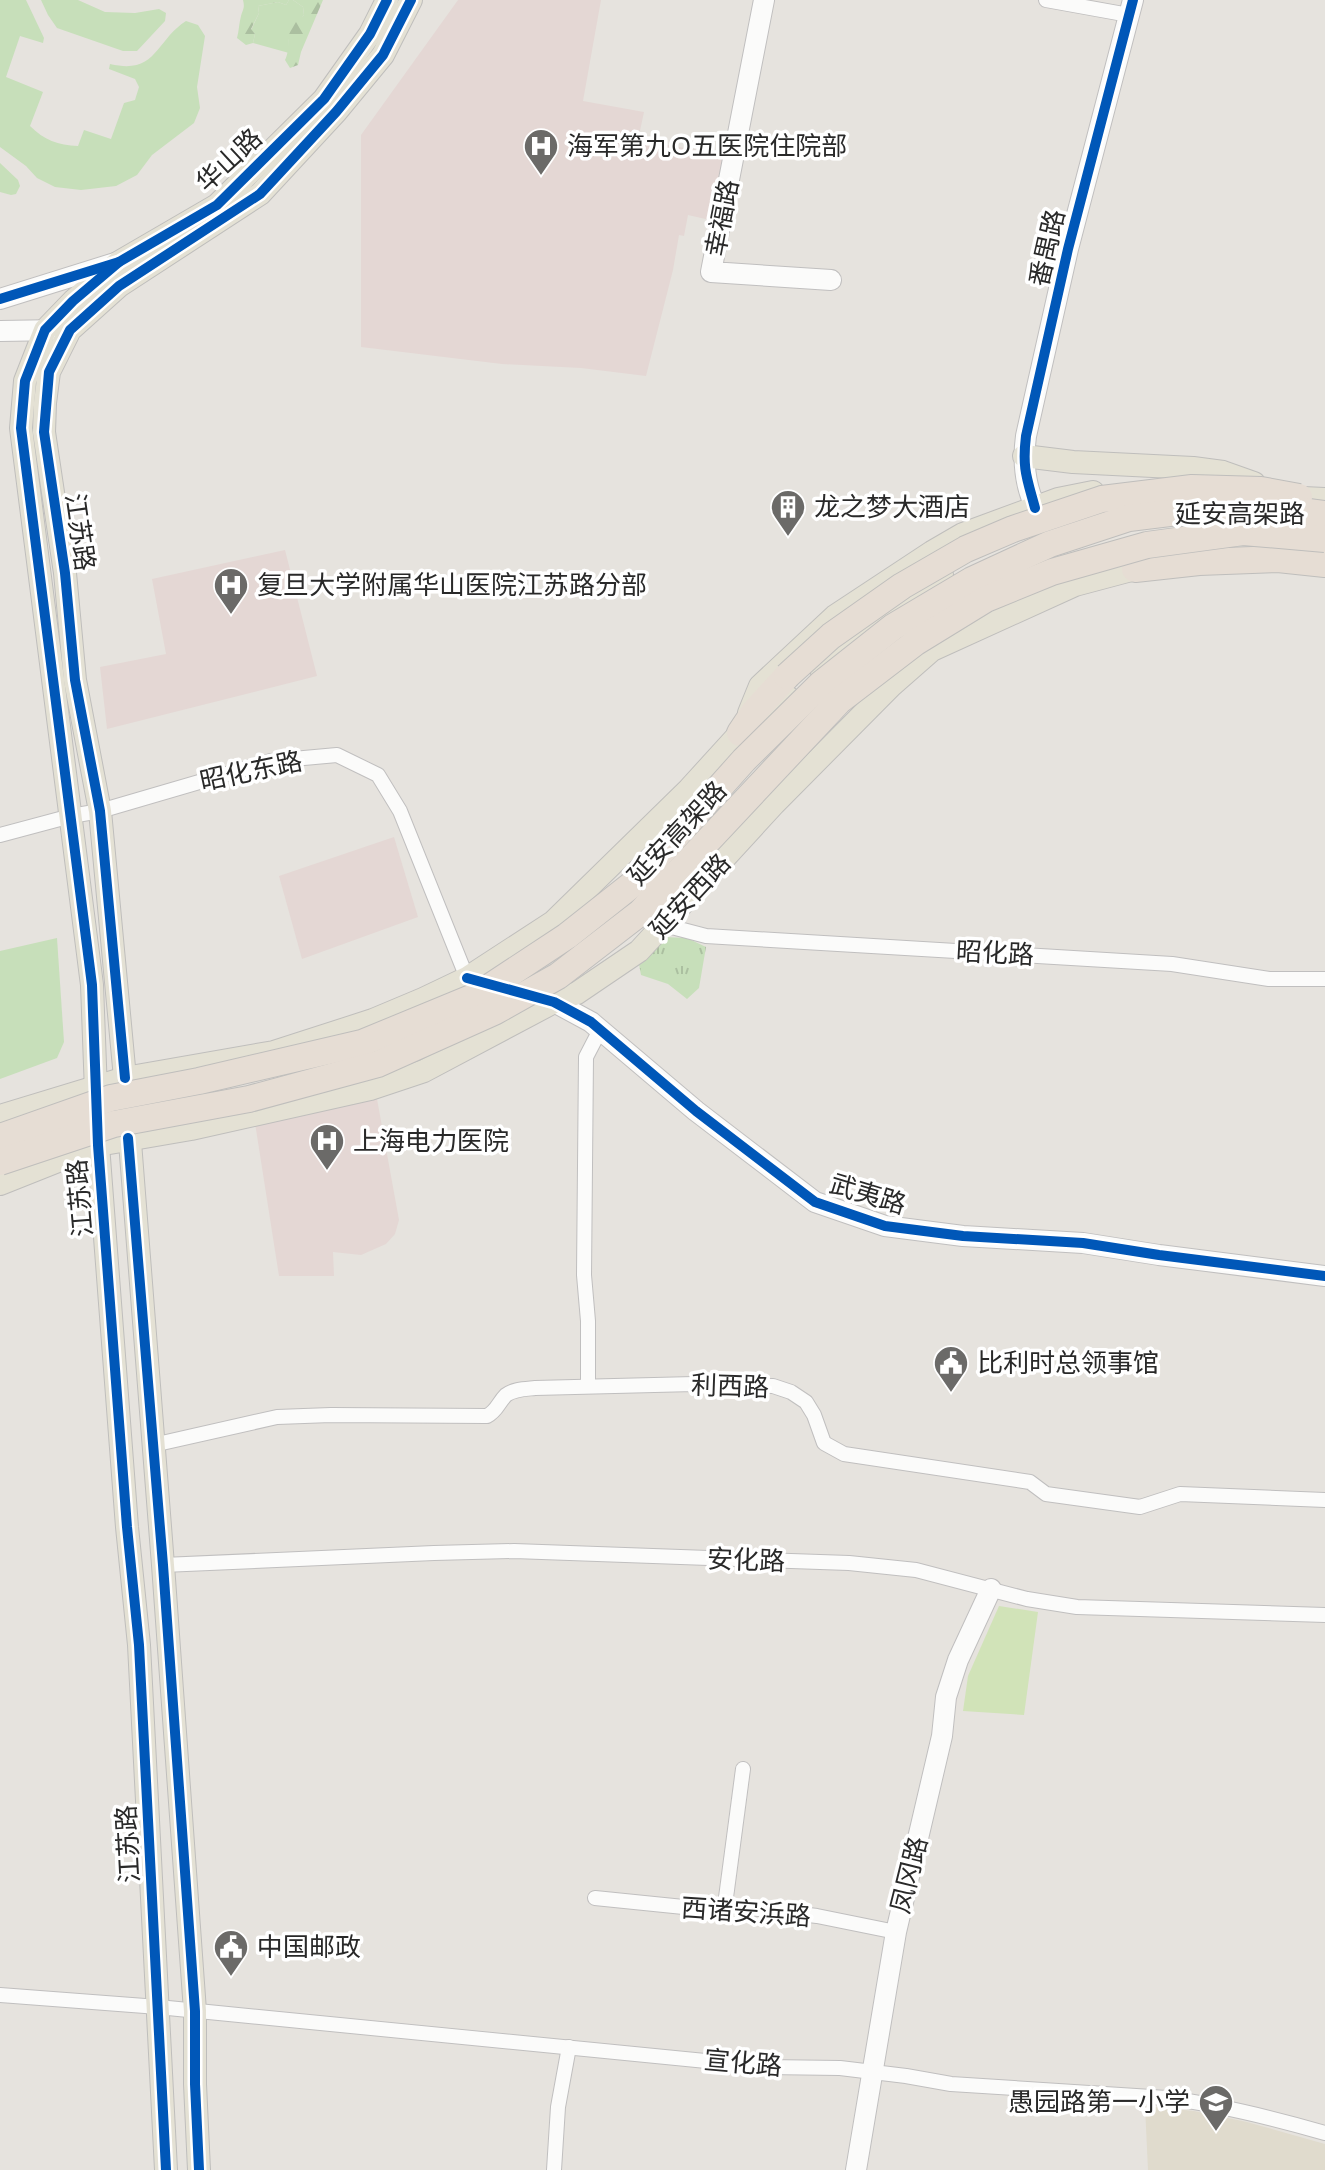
<svg xmlns="http://www.w3.org/2000/svg" width="1325" height="2170" viewBox="0 0 1325 2170" font-family="'Open Sans','Noto Sans SC',sans-serif">
<defs>
<pattern id="forest-firs" width="22" height="20" patternUnits="userSpaceOnUse" patternTransform="scale(2)"><rect width="22" height="20" fill="#c7dfba"/><path d="M5 1l3.5 6h-7zM16 11l3.5 6h-7z" fill="#abbfa0"/></pattern>
<pattern id="park-tufts" width="24" height="20" patternUnits="userSpaceOnUse" patternTransform="scale(2)"><rect width="24" height="20" fill="#c7dfba"/><path d="M3 7l-1-3M5 7V3M7 7l1-3M15 17l-1-3M17 17v-4M19 17l1-3" fill="none" stroke="#abbfa0"/></pattern>
</defs>
<rect width="100%" height="100%" fill="#e6e3de"/>
<!-- education -->
<path fill="#e0dbcd" d="M 1145,2106 L 1194,2111 L 1247,2122 L 1325,2144 L 1325,2170 L 1148,2170 Z"/>
<!-- medical -->
<g fill="#e4d7d4">
<path d="M 458,0 L 601,0 L 583,101 L 644,112 L 638,140 L 726,155 L 710,220 L 688,215 L 684,236 L 679,235 L 673,270 L 646,376 L 581,368 L 502,364 L 361,347 L 361,135 Z"/>
<path d="M 285,550 L 317,676 L 107,729 L 100,667 L 166,654 L 152,579 Z"/>
<path d="M 394,837 L 418,917 L 302,959 L 279,876 Z"/>
<path d="M 377,1099 L 399,1220 L 395,1234 L 386,1244 L 361,1255 L 333,1252 L 334,1276 L 279,1276 L 255,1123 Z"/>
</g>
<!-- grass -->
<g fill="#c7dfba">
<path d="M 0,0 L 26,0 L 44,38 L 43,43 L 20,36 L 6,77 L 43,92 L 30,126 C 44,140 58,145 78,146 L 84,130 L 111,139 L 124,103 L 135,100 L 139,87 L 135,79 L 109,69 L 110,64 C 157,75 155,41 186,21 L 198,25 L 205,36 L 197,87 L 200,108 L 194,123 L 152,155 L 137,175 L 116,186 L 81,190 L 55,187 L 37,178 L 26,166 L 0,147 Z"/>
<path d="M 41,0 L 78,0 L 105,12 L 135,13 L 159,9 L 166,13 L 165,21 L 137,51 L 123,51 L 57,28 L 48,15 Z"/>
<path d="M 289,0 L 293,0 L 303,7 L 304,15 C 291,26 287,35 289,53 L 253,43 L 255,34 L 251,30 L 259,13 L 258,6 L 278,2 L 286,5 Z"/>
<path d="M 0,163 L 18,180 L 20,186 L 16,194 L 11,195 L 0,192 Z"/>
<path d="M 57,938 L 64,1042 L 57,1058 L 0,1079 L 0,951 Z"/>
</g>
<!-- forest -->
<g fill="url(#forest-firs)">
<path d="M 243,0 L 289,0 L 286,5 L 278,2 L 258,6 L 259,13 L 251,29 L 255,34 L 253,43 L 246,45 L 237,38 C 239,31 239,23 241,16 C 243,9 245,8 243,0 Z"/>
<path d="M 293,0 L 323,0 L 301,52 L 298,65 L 290,68 L 285,60 C 291,49 285,36 293,25 C 295,21 300,18 304,15 L 303,7 Z"/>
</g>
<!-- park -->
<path fill="url(#park-tufts)" d="M 663,937 L 687,938 L 706,947 L 699,988 L 687,999 L 668,984 L 641,975 L 639,964 Z"/>
<!-- pitch -->
<path fill="#d1e3b8" d="M 999,1606 L 1038,1612 L 1024,1715 L 963,1711 L 968,1676 Z"/>
<g fill="none" stroke-linecap="round" stroke-linejoin="round">
<!-- street casing -->
<g stroke="#c0bfbf" stroke-width="16">
<g id="street">
<path d="M 1046,0 L 1129,15"/>
<path d="M 0,835 L 71,816 L 100,811 L 271,761 L 337,755 L 378,775 L 400,811 L 467,978"/>
<path d="M 664,925 L 706,936 L 1172,964 L 1269,979 L 1325,979"/>
<path d="M 588,1386 L 588,1321 L 584,1275 L 586,1057 L 600,1030"/>
<path d="M 153,1445 L 277,1417 L 331,1415 L 487,1416 C 497,1411 498,1403 506,1395 C 514,1389 525,1389 535,1388 L 694,1384 L 773,1386 L 791,1392 L 806,1402 L 814,1415 L 824,1443 L 844,1454 L 1030,1482 L 1046,1494 L 1140,1507 L 1180,1494 L 1325,1500"/>
<path d="M 163,1565 L 434,1553 L 514,1551 L 849,1563 L 916,1570 L 1027,1599 L 1077,1607 L 1325,1615"/>
<path d="M 595,1898 L 713,1910 L 725,1905 L 817,1916 L 896,1932"/>
<path d="M 725,1905 L 743,1769"/>
<path d="M 0,1995 L 158,2007 L 766,2067 L 840,2068 L 906,2076 L 951,2084 L 1167,2098 C 1221,2105 1273,2118 1325,2133"/>
<path d="M 554,2170 L 558,2107 L 569,2047"/>
</g>
</g>
<!-- secondary casing -->
<g stroke="#c0bfbf" stroke-width="22">
<g id="secondary">
<path d="M 764,0 L 711,272 L 831,280"/>
<path d="M 0,299 L 115,263"/>
<path d="M 0,331 L 60,330"/>
<path d="M 1042,519 C 1026,494 1022,466 1026,436 L 1068,249 L 1133,0"/>
<path d="M 541,998 L 554,1002 L 591,1022 L 696,1111 L 815,1202 L 885,1226 L 963,1236 L 1083,1243 L 1159,1255 L 1325,1276"/>
<path d="M 856,2170 L 896,1932 L 942,1736 L 946,1697 L 958,1660 L 991,1589"/>
</g>
</g>
<!-- primary casing -->
<g stroke="#bfbebc" stroke-width="24">
<g id="primary">
<path d="M 1024,456 L 1073,462 L 1193,468 L 1223,472 L 1254,483"/>
<path d="M 1282,497 L 1325,499"/>
<path d="M 1065,523 L 1132,504"/>
<path d="M 821,669 L 902,604 L 942,575"/>
<path d="M 749,713 L 760,686 L 835,616 L 932,552 L 963,534 L 1058,499 L 1093,492"/>
<path d="M 0,1116 L 125,1078 L 274,1052 L 373,1020 L 423,999 L 467,978 L 553,922 L 689,789 L 740,733 L 768,718 L 789,698"/>
<path d="M 0,1184 L 98,1145 L 191,1129 L 370,1089 L 424,1071 L 554,1002 L 577,993 L 639,951 L 774,804 L 891,686 L 932,650 L 1075,585 L 1135,569 L 1148,560"/>
<path d="M 166,2170 L 139,1645 L 127,1527 L 98,1145 L 92,985 L 21,428 L 25,381 L 45,330 L 73,301 L 119,262 L 217,205 L 324,99 L 370,34 L 387,0"/>
<path d="M 199,2170 L 195,2084 L 195,2011 L 163,1565 L 125,1078 L 100,811 L 75,680 L 65,573 L 44,432 L 45,403 L 49,372 L 70,330 L 119,286 L 260,194 L 336,112 L 383,55 L 411,0"/>
</g>
</g>
<!-- highway casing -->
<g stroke="#bfbebc" stroke-width="28">
<g id="highway">
<path d="M 1135,569 L 1199,562 L 1278,559 L 1325,564"/>
<path d="M 740,733 L 754,712 L 787,676"/>
</g>
</g>
<!-- street -->
<use href="#street" stroke="#fbfbfa" stroke-width="14"/>
<!-- secondary -->
<use href="#secondary" stroke="#fbfbfa" stroke-width="20"/>
<!-- primary -->
<use href="#primary" stroke="#e4e1d4" stroke-width="22"/>
<!-- highway -->
<use href="#highway" stroke="#e6ddd4" stroke-width="26"/>
<!-- highway-bridge casing -->
<g stroke="#bfbebc" stroke-width="28" stroke-linecap="butt">
<g id="highway-bridge">
<path d="M 787,676 L 831,636 L 902,586 L 966,549 L 1013,529 L 1102,499 L 1192,488 L 1261,490 L 1299,497"/>
<path d="M 0,1137 L 111,1098 L 199,1081 L 362,1043 L 476,996 L 567,936 L 634,883 L 744,760 L 821,684 L 893,627 L 972,580 L 1050,544 L 1129,518 L 1202,509 L 1286,509 L 1325,514"/>
<path d="M 0,1162 L 114,1124 L 249,1099 L 378,1064 L 494,1012 L 558,976 L 641,912 L 839,701 L 916,642 L 986,599 L 1052,572 L 1147,545 L 1243,532 L 1325,539"/>
</g>
</g>
<!-- highway-bridge -->
<use href="#highway-bridge" stroke="#e6ddd4" stroke-width="26"/>
<!-- cycleway casing -->
<g stroke="#fff" stroke-width="15">
<g id="cycleway">
<path d="M 119,262 L 73,301 L 45,330 L 25,381 L 21,428 L 92,985 L 98,1145 L 127,1527 L 139,1645 L 166,2170"/>
<path d="M 0,299 L 119,262 L 217,205 L 324,99 L 370,34 L 387,0"/>
<path d="M 1035,508 C 1027,478 1022,469 1026,436 L 1068,249 L 1133,0"/>
<path d="M 467,978 L 554,1002 L 591,1022 L 696,1111 L 815,1202 L 885,1226 L 963,1236 L 1083,1243 L 1159,1255 L 1325,1276"/>
<path d="M 125,1078 L 100,811 L 75,680 L 65,573 L 44,432 L 49,372 L 70,330 L 119,286 L 260,194 L 336,112 L 383,55 L 411,0"/>
<path d="M 128,1138 L 163,1565 L 195,2011 L 195,2084 L 199,2170"/>
</g>
</g>
<!-- cycleway -->
<use href="#cycleway" stroke="#0057b8" stroke-width="10"/>
</g>
<!-- icons -->
<defs>
<g id="hospital-pin" transform="scale(1.8)"><path d="M0 17L-7.5 6A9.5 9.5 0 1 1 7.5 6Z" fill="#6b6a68" stroke="#fff"/><path d="M-5-5h3v3.5h4V-5h3V5h-3V1.5h-4V5h-3Z" fill="#fff"/></g>
<g id="building-pin" transform="scale(1.8)"><path d="M0 17L-7.5 6A9.5 9.5 0 1 1 7.5 6Z" fill="#6b6a68" stroke="#fff"/><path d="M-4-6H4V6H1V3H-1V6H-4ZM-2.5-4.3h1.7v1.8h-1.7ZM.8-4.3h1.7v1.8H.8ZM-2.5-1h1.7V.8h-1.7ZM.8-1h1.7V.8H.8Z" fill="#fff"/></g>
<g id="civic-pin" transform="scale(1.8)"><path d="M0 17L-7.5 6A9.5 9.5 0 1 1 7.5 6Z" fill="#6b6a68" stroke="#fff"/><path d="M-.6-6.5H3V-4.5H.6V-3L4-1V1h2V6H-6V1h2V-1L-.6-3ZM-1.2 2.5V6h2.4V2.5Z" fill="#fff"/></g>
<g id="school-pin" transform="scale(1.8)"><path d="M0 17L-7.5 6A9.5 9.5 0 1 1 7.5 6Z" fill="#6b6a68" stroke="#fff"/><path d="M0-5L7-2L0 1L-7-2ZM-4 1L0 2.5L4 1V4Q0 6-4 4Z" fill="#fff"/></g>
</defs>
<g fill-rule="evenodd">
<use href="#hospital-pin" x="541" y="146"/>
<use href="#building-pin" x="788" y="507"/>
<use href="#hospital-pin" x="231" y="585"/>
<use href="#hospital-pin" x="327" y="1141"/>
<use href="#civic-pin" x="951" y="1363"/>
<use href="#civic-pin" x="231" y="1947"/>
<use href="#school-pin" x="1216" y="2102"/>
</g>
<g text-anchor="middle" stroke-width="7" stroke-linejoin="round" paint-order="stroke">
<!-- poi labels -->
<g font-size="26" fill="#292929" stroke="#fff" text-anchor="start">
<text x="567" y="155">海军第九O五医院住院部</text>
<text x="814" y="516">龙之梦大酒店</text>
<text x="257" y="594">复旦大学附属华山医院江苏路分部</text>
<text x="353" y="1150">上海电力医院</text>
<text x="977" y="1372">比利时总领事馆</text>
<text x="257" y="1956">中国邮政</text>
<text x="1190" y="2111" text-anchor="end">愚园路第一小学</text>
</g>
<!-- street labels -->
<g font-size="26" fill="#292929" stroke="#fff">
<text transform="translate(229 160) rotate(-43)" y="9">华山路</text>
<text transform="translate(722 218) rotate(-79)" y="9">幸福路</text>
<text transform="translate(1047 248) rotate(-77)" y="9">番禺路</text>
<text x="1240" y="523">延安高架路</text>
<text transform="translate(80 532) rotate(82)" y="9">江苏路</text>
<text transform="translate(251 771) rotate(-12)" y="9">昭化东路</text>
<text transform="translate(677 833) rotate(-47)" y="9">延安高架路</text>
<text transform="translate(690 896) rotate(-47)" y="9">延安西路</text>
<text transform="translate(995 953) rotate(3)" y="9">昭化路</text>
<text transform="translate(868 1194) rotate(17)" y="9">武夷路</text>
<text transform="translate(80 1198) rotate(-95)" y="9">江苏路</text>
<text transform="translate(730 1386) rotate(2)" y="9">利西路</text>
<text transform="translate(746 1560) rotate(2)" y="9">安化路</text>
<text transform="translate(128 1844) rotate(-93)" y="9">江苏路</text>
<text transform="translate(909 1875) rotate(-76)" y="9">凤冈路</text>
<text transform="translate(746 1912) rotate(4)" y="9">西诸安浜路</text>
<text transform="translate(743 2063) rotate(5)" y="9">宣化路</text>
</g>
</g>
</svg>
